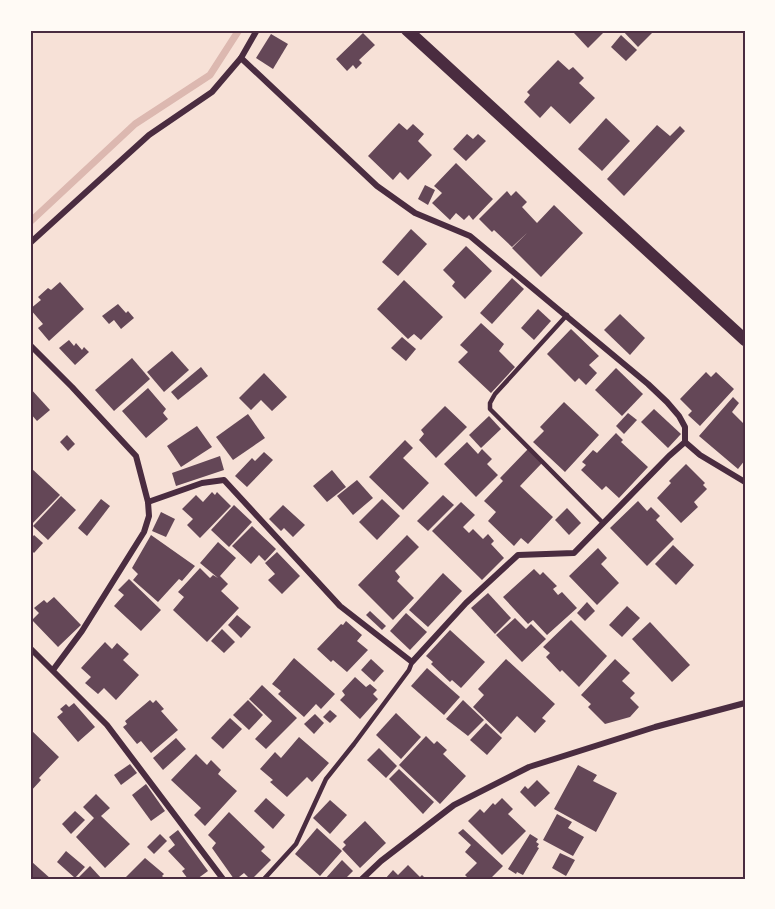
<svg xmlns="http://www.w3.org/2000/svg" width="775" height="909" viewBox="0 0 775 909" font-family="Arial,sans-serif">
<rect width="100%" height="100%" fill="#f7e1d7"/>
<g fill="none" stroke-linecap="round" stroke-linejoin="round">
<!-- stream -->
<path stroke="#dcb8b0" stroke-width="7" d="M 30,222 L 135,124 L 210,75 L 239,30"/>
</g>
<!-- building -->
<g fill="#644757">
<path d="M 578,30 L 606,30 L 588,48 L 574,33 Z"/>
<path d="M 622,30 L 655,30 L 638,47 Z"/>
<path d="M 363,33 L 375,45 L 359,60 L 362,63 L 356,69 L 353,65 L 347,71 L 336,59 Z"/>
<path d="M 271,34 L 288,44 L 273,69 L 256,58 Z"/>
<path d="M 621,35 L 637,50 L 626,61 L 611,47 Z"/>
<path d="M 558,60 L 569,70 L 573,67 L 584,78 L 579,83 L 595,98 L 570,124 L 551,106 L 540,118 L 524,102 L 530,95 L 527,92 Z"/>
<path d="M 606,118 L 630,141 L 602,171 L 578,149 Z"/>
<path d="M 399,123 L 407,130 L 413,124 L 424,134 L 418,141 L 432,155 L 408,180 L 400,172 L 393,180 L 368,156 Z"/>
<path d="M 657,125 L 670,136 L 680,126 L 685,131 L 624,196 L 607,179 Z"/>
<path d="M 467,134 L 473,139 L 478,134 L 486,141 L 466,161 L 453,149 Z"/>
<path d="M 456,163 L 493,199 L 473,220 L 469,215 L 464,220 L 456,213 L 450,220 L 432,203 L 442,193 L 434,186 Z"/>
<path d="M 425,185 L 435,190 L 428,205 L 418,199 Z"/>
<path d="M 507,191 L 511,196 L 516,191 L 527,202 L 522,207 L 537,223 L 554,205 L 583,233 L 541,277 L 512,248 L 527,233 L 512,247 L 494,230 L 492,232 L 479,219 Z"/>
<path d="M 411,229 L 427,244 L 398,276 L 382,262 Z"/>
<path d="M 466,246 L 492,271 L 465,299 L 452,286 L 455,282 L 443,270 Z"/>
<path d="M 512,278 L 524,289 L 492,324 L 480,313 Z"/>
<path d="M 404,280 L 443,317 L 421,340 L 414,334 L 408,339 L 377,309 Z"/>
<path d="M 60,282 L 84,309 L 49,341 L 38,328 L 43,324 L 30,309 L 41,300 L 38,297 L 48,288 L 51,290 Z"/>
<path d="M 118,304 L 126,313 L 128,311 L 134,318 L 121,329 L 114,320 L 109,324 L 102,316 Z"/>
<path d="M 538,309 L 551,321 L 534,340 L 521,328 Z"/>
<path d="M 620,314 L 645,338 L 630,355 L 604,330 Z"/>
<path d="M 481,323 L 504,344 L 499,351 L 515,367 L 491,393 L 458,362 L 468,352 L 460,345 Z"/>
<path d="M 571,329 L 599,356 L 589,365 L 597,373 L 586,385 L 579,378 L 575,382 L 547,354 Z"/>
<path d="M 402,337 L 416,349 L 406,361 L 391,348 Z"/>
<path d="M 69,340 L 74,346 L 76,343 L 82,350 L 84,347 L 89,352 L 75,365 L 59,348 Z"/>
<path d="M 172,351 L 189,370 L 164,392 L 147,372 Z"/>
<path d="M 132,358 L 150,379 L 114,411 L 95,390 Z"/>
<path d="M 201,367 L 208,376 L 178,400 L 171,392 Z"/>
<path d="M 616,368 L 643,394 L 622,416 L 595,390 Z"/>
<path d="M 706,372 L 711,377 L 716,372 L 734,389 L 700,426 L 688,415 L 692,411 L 680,399 Z"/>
<path d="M 264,373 L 287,397 L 272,411 L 261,400 L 251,410 L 239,398 Z"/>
<path d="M 30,388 L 50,410 L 37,421 L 30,413 Z"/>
<path d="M 148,388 L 166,409 L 163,413 L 168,419 L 146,438 L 122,411 Z"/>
<path d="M 733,397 L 739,403 L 732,412 L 745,425 L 745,460 L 738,469 L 699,436 Z"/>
<path d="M 564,402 L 599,435 L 565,472 L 533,442 L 544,431 L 540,427 Z"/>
<path d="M 445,406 L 467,427 L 436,458 L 419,440 L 424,434 L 421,430 Z"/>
<path d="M 654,409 L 681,434 L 668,448 L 641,422 Z"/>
<path d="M 628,413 L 637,420 L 624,434 L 616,426 Z"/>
<path d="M 248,414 L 265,438 L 233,460 L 216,437 Z"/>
<path d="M 489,416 L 501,429 L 481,448 L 469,435 Z"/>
<path d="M 197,426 L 212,447 L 181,467 L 167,446 Z"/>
<path d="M 616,433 L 623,440 L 621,442 L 648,467 L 619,498 L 606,486 L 602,490 L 581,470 L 586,465 L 582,462 L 593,450 L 597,453 Z"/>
<path d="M 67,435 L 75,444 L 68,451 L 60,442 Z"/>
<path d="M 405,440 L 413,448 L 403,458 L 429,483 L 403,510 L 369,477 Z"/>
<path d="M 467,442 L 478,454 L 482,449 L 492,459 L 487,464 L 498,475 L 476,497 L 444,464 Z"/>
<path d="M 528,449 L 542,463 L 520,486 L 553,517 L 528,544 L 521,538 L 514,546 L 488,521 L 496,512 L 484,501 L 503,481 L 500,478 Z"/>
<path d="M 264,452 L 273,460 L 247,487 L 235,476 L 252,458 L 255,461 Z"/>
<path d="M 220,456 L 224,470 L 176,486 L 172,473 Z"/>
<path d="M 686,464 L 705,483 L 703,485 L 707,489 L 694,502 L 698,507 L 681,523 L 657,498 L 671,483 L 669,481 Z"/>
<path d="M 30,467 L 60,495 L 30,526 Z"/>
<path d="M 332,470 L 346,487 L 327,502 L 313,486 Z"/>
<path d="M 357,480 L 373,498 L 353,515 L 337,496 Z"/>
<path d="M 212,492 L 215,495 L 217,492 L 231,506 L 200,538 L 187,525 L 193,519 L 182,509 L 196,495 L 203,502 Z"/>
<path d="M 443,495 L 454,505 L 428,531 L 417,521 Z"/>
<path d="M 61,496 L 76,510 L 48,540 L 33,526 Z"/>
<path d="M 101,499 L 110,506 L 87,536 L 78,528 Z"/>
<path d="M 382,499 L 400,516 L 377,540 L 359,522 Z"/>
<path d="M 638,501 L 647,511 L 651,507 L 660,516 L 656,520 L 674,539 L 647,566 L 610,528 Z"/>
<path d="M 461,502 L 475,515 L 463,527 L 469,533 L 473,529 L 483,539 L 488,534 L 494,541 L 491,544 L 504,558 L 482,580 L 432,531 Z"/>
<path d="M 234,505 L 252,522 L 229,547 L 211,530 Z"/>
<path d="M 283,505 L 305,525 L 293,537 L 284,528 L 281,531 L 269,519 Z"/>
<path d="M 567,508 L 581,523 L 569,535 L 555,520 Z"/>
<path d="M 161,512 L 175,519 L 166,537 L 152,531 Z"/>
<path d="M 252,526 L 276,549 L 265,561 L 259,555 L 251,564 L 232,546 Z"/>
<path d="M 34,535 L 43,543 L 34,553 L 30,549 L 30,540 Z"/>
<path d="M 151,535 L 195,566 L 182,581 L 179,579 L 158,602 L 133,580 L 138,574 L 132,568 Z"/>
<path d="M 407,535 L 419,547 L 395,571 L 400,577 L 397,581 L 414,598 L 393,620 L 358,585 Z"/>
<path d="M 218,542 L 236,558 L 220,576 L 228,584 L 221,591 L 239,608 L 207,642 L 173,610 L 184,597 L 178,592 L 200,568 L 210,578 L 213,575 L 218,578 L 200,563 Z"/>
<path d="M 673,545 L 694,565 L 676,585 L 655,564 Z"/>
<path d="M 598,548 L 607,558 L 601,564 L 619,583 L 597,605 L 569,576 Z"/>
<path d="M 277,552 L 300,576 L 282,594 L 268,580 L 275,574 L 265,563 Z"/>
<path d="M 534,569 L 540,575 L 543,572 L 557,586 L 553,589 L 558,595 L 562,592 L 577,608 L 547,635 L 533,620 L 528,624 L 503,597 Z"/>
<path d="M 443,573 L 462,591 L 428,627 L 409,610 Z"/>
<path d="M 129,579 L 161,610 L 141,631 L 114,606 L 124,595 L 118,590 Z"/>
<path d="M 488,593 L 511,618 L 495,634 L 471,608 Z"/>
<path d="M 54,597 L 81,625 L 58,647 L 32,620 L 39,613 L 34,608 L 44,600 L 47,603 Z"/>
<path d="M 587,602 L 595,611 L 585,621 L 577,613 Z"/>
<path d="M 627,606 L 640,618 L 622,637 L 609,625 Z"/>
<path d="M 370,611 L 386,626 L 382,630 L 366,615 Z"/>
<path d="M 406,613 L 427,632 L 410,650 L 390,631 Z"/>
<path d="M 237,615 L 251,627 L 241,638 L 228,625 Z"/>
<path d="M 515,618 L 526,629 L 531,624 L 546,639 L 522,662 L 496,635 Z"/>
<path d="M 571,620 L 607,656 L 579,687 L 562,670 L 560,672 L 546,657 L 550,653 L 543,647 Z"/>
<path d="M 346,621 L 362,635 L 357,641 L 368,650 L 347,672 L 333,660 L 331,662 L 317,649 L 341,624 L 343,625 Z"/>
<path d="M 650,622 L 690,665 L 672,682 L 632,639 Z"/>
<path d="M 222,629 L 235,642 L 224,653 L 211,641 Z"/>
<path d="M 450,630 L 485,662 L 461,688 L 452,680 L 450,682 L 431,664 L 433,662 L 426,656 Z"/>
<path d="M 105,642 L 112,649 L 117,643 L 129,654 L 123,660 L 139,675 L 116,700 L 104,688 L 98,694 L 85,683 L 91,677 L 81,668 Z"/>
<path d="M 294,658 L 335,694 L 321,709 L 316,704 L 304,717 L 278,694 L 281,691 L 272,684 Z"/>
<path d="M 371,659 L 384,671 L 374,682 L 361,670 Z"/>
<path d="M 506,659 L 555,704 L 542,718 L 546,721 L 535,733 L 517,716 L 501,734 L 473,707 L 484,695 L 478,689 Z"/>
<path d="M 615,659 L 630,673 L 622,681 L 635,693 L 630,698 L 639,707 L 630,717 L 605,724 L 588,707 L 591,704 L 581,695 Z"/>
<path d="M 427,668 L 460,697 L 444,715 L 411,686 Z"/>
<path d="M 355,677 L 366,687 L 370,684 L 377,690 L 373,694 L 378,699 L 360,719 L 340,700 L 345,695 L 342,691 Z"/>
<path d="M 262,685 L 297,718 L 266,749 L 255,739 L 272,721 L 249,699 Z"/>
<path d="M 150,700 L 153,703 L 156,700 L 164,709 L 161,711 L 178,730 L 151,753 L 141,741 L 137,744 L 123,727 L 127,724 L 125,721 Z"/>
<path d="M 248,700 L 263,715 L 249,730 L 233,715 Z"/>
<path d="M 463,700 L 484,720 L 468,736 L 446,719 Z"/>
<path d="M 74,703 L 95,727 L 78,742 L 57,717 L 63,712 L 60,709 L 66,704 L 69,707 Z"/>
<path d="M 330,710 L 337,716 L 330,723 L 323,717 Z"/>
<path d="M 396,713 L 421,737 L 401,759 L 376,735 Z"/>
<path d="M 315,714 L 324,723 L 314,734 L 304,724 Z"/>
<path d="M 230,718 L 242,729 L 223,749 L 211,738 Z"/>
<path d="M 486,723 L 502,738 L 487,755 L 470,740 Z"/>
<path d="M 30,729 L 59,757 L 39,778 L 41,780 L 30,792 Z"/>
<path d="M 426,736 L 434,744 L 437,741 L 447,750 L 443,754 L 466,776 L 440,804 L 399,765 Z"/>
<path d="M 299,737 L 329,763 L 312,782 L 307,777 L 287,797 L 270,782 L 273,780 L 260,769 L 275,752 L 281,758 Z"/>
<path d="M 176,738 L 186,749 L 163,770 L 153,758 Z"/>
<path d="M 379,748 L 397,766 L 386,778 L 367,760 Z"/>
<path d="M 196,754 L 207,765 L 211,760 L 221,770 L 218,774 L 237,791 L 205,826 L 194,815 L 201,808 L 171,780 Z"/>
<path d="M 130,764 L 137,773 L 121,785 L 114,775 Z"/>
<path d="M 578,765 L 597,775 L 593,781 L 617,793 L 596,832 L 554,809 Z"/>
<path d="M 399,769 L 434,802 L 423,814 L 389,779 Z"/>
<path d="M 537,780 L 550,793 L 535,807 L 520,792 L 525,786 L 528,789 Z"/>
<path d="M 146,784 L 165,811 L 151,821 L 132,795 Z"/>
<path d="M 96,794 L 110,808 L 101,816 L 130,844 L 105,868 L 76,837 L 94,818 L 83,807 Z"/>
<path d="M 266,798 L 285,815 L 273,829 L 254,811 Z"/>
<path d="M 502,798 L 513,809 L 508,814 L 526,831 L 502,855 L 468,821 L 480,809 L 484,813 L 493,803 L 495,805 Z"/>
<path d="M 330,800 L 347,815 L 330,834 L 313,818 Z"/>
<path d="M 75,811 L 85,820 L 71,834 L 62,824 Z"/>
<path d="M 229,812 L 265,847 L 261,851 L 271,860 L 252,879 L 250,879 L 244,873 L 239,877 L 241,879 L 234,879 L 212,848 L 216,843 L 208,835 Z"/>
<path d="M 557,814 L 572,822 L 568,828 L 584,837 L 573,856 L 543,840 Z"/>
<path d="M 365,821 L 386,843 L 360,868 L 342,849 L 346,845 L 343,842 Z"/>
<path d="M 317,828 L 342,851 L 320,876 L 295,854 Z"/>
<path d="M 463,829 L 503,866 L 490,879 L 469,879 L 465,875 L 477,863 L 465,852 L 471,845 L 458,833 Z"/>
<path d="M 178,830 L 208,871 L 197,879 L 188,879 L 182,871 L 185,869 L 168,851 L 175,845 L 169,837 Z"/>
<path d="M 160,834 L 167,841 L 154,854 L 147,847 Z"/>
<path d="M 530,834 L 538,839 L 536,842 L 539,844 L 537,847 L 539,848 L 523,875 L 517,872 L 516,874 L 508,869 Z"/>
<path d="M 66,851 L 85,867 L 75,878 L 57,862 Z"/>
<path d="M 560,853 L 575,860 L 566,876 L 552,868 Z"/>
<path d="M 145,858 L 164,874 L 162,876 L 165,879 L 124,879 Z"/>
<path d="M 342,860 L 353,871 L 345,879 L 325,879 Z"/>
<path d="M 32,862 L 51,879 L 30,879 L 30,864 Z"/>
<path d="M 408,865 L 420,877 L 422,875 L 426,879 L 385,879 L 393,870 L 398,875 Z"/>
<path d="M 90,866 L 102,879 L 77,879 Z"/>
</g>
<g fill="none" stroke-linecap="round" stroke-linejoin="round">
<!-- service -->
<g stroke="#4a2c40" stroke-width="4.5">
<path d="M 567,315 L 495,394 L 490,403 L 490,409 L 603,523"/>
<path d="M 264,879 L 296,844 L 326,779 L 354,744 L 409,670 L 412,662"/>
</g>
<!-- minor -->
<g stroke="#4a2c40" stroke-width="6">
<path d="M 241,58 L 377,186 L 415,213 L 470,236 L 648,384 L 667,402 L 679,416 L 685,427 L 685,442 L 700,455 L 745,482"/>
<path d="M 30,243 L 149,135 L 212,92 L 241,58 L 257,30"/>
<path d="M 30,345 L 72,387 L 136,456 L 148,502 L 149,516 L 144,532 L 82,631 L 53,670"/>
<path d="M 148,502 L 202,483 L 224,480 L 340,606 L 412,662 L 466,603 L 518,555 L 574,553 L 669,456 L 685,442"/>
<path d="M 30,648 L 107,725 L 223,879"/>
<path d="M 362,879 L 381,861 L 454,805 L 529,767 L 655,727 L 745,703"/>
</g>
<!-- secondary -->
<path stroke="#4a2c40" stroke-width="12" d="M 407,30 L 745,340"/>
</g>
<!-- border -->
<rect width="775" height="909" fill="none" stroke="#fffaf5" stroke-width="63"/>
<rect x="32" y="32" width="712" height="846" fill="none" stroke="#4a2c40" stroke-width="2"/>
</svg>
